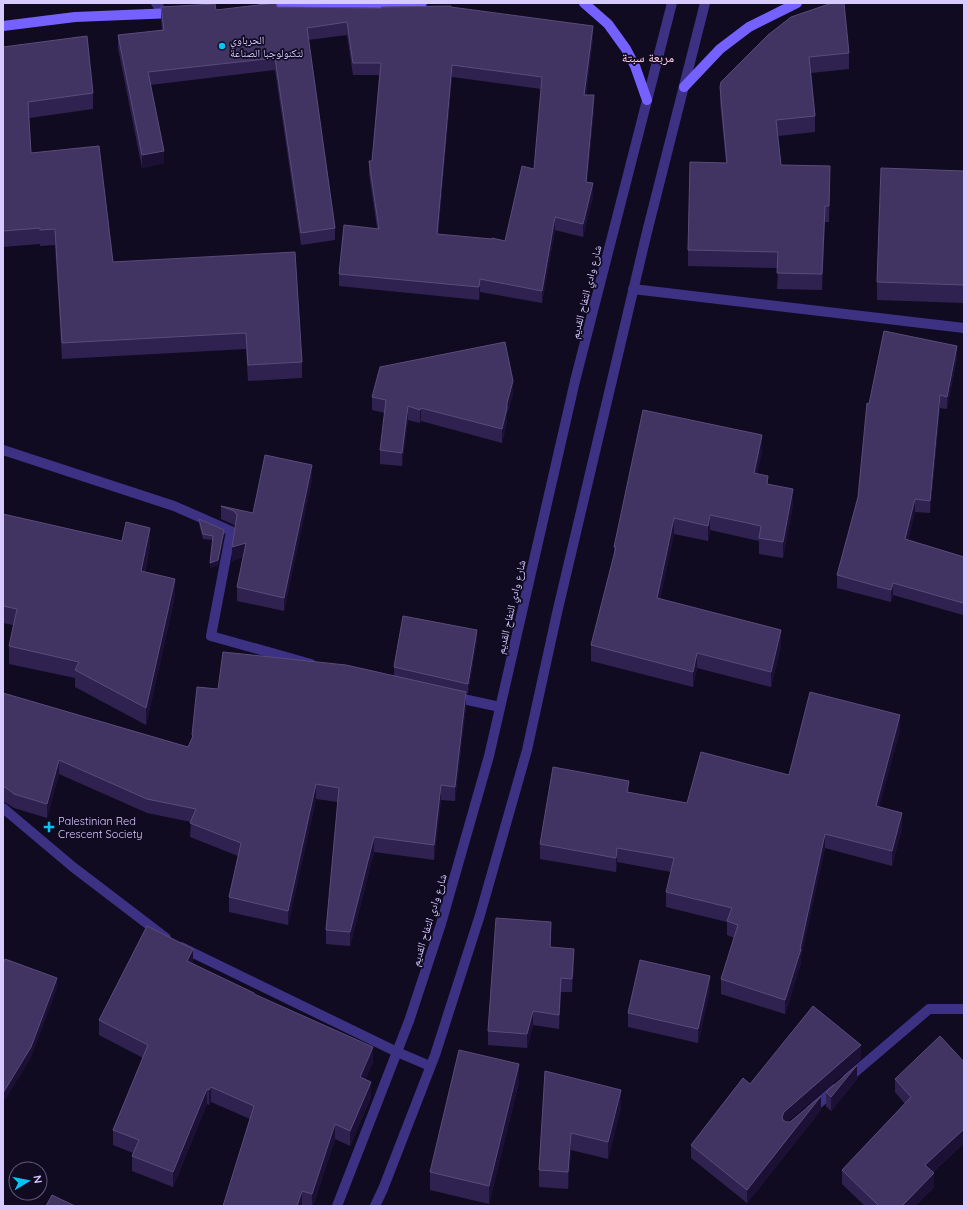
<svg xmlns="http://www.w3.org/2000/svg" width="967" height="1209" viewBox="0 0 967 1209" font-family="Quicksand,'Noto Naskh Arabic',sans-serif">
<rect width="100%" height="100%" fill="#110b21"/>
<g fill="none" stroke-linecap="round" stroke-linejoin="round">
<!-- minor -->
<g stroke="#3d3184" stroke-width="10">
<path d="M 156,3 L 163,13"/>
<path d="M 633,289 L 964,328"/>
<path d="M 3,450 L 174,506 L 231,531 L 211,636 L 311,664"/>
<path d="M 454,697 L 500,707"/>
<path d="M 3,808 L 73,867 L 166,938"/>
<path d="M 181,947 L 397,1052 L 430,1066"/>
<path d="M 847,1079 L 929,1009 L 964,1009"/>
<path d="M 811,1110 L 835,1089"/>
</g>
<!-- tertiary -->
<g stroke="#3d3184" stroke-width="10">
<path d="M 337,1206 L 409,1021 L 441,924 L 489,756 L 575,381 L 672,3"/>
<path d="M 375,1206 L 383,1189 L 435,1055 L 480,915 L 527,750 L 557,613 L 646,236 L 705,3"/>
</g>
<!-- secondary -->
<g stroke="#7561ff" stroke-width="10">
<path d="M 584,3 L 608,24 L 626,49 L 635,66 L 647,100"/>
<path d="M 264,7 L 422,3"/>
<path d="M 3,26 L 75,17 L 174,13"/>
<path d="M 684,87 L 720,49 L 749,27 L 797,3"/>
</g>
</g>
<!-- wall -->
<g fill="#302250" fill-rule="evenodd">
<path d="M 161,7 L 216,10 L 277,7 L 381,8 L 451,7 L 593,38 L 586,95 L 594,108 L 587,182 L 593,196 L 583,237 L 555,230 L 542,303 L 480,292 L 479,300 L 339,286 L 339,274 L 377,228 L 369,174 L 369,161 L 372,161 L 379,75 L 353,75 L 347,35 L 308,40 L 335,228 L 335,240 L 301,245 L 275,70 L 150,85 L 164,163 L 142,168 L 118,48 L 118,35 L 162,30 L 161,20 ZM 452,77 L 541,89 L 534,169 L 505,241 L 438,234 Z"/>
<path d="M 768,35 L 849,53 L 849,69 L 811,73 L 815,116 L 815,132 L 778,136 L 781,165 L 830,182 L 829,222 L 825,222 L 822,290 L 777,289 L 778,268 L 688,266 L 688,250 L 726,163 L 720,103 L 720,87 Z"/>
<path d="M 3,47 L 93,93 L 93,109 L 29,118 L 31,153 L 113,262 L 302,362 L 302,378 L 248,381 L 246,349 L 62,359 L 55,245 L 40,246 L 40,244 L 3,247 Z"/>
<path d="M 964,171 L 964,303 L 877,300 L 877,282 Z"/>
<path d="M 957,358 L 947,409 L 940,408 L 930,513 L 915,512 L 908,540 L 964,557 L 964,612 L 963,615 L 893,595 L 891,602 L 837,588 L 837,575 L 858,497 L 869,404 Z"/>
<path d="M 513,394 L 507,414 L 507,421 L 502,443 L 421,421 L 420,423 L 408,420 L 402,466 L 380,464 L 380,450 L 385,413 L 372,410 L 372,397 Z"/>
<path d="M 762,451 L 757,474 L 768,485 L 793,505 L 783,558 L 759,554 L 759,541 L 710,530 L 708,541 L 674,534 L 660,599 L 781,646 L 771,687 L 697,668 L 693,687 L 591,661 L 591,645 L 614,555 L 614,547 Z"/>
<path d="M 312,479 L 284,611 L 237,601 L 237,587 L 243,557 L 232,561 L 235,527 L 234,525 L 221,519 L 221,506 L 253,513 Z"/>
<path d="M 3,514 L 122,541 L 150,545 L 145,572 L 175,596 L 146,725 L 75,687 L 75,678 L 9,664 L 9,646 L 13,625 L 3,623 Z"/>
<path d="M 199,519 L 224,535 L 218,565 L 210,568 L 213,540 L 203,539 L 199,524 Z"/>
<path d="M 477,639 L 468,693 L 466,693 L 466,706 L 455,801 L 441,800 L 434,860 L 374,852 L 350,946 L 326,944 L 326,930 L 338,802 L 316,799 L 288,925 L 229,912 L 229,897 L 238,856 L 190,837 L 191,822 L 147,813 L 59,774 L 47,818 L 14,808 L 5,802 L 3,802 L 3,693 L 188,747 L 192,738 L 192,735 L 218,689 L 394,676 L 394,667 Z"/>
<path d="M 900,730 L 879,807 L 902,827 L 892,866 L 825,848 L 801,957 L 801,963 L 785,1014 L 721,994 L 721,979 L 734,938 L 727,935 L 727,922 L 666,907 L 666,892 L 671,872 L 617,862 L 616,872 L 540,859 L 540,844 L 629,792 L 687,803 L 789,775 Z"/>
<path d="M 551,936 L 551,947 L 574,963 L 572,992 L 561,992 L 559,1029 L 533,1025 L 527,1048 L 488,1045 L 488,1031 Z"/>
<path d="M 193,964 L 254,994 L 373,1062 L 365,1080 L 371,1097 L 350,1146 L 335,1139 L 313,1206 L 302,1206 L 250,1119 L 211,1102 L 209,1105 L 207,1104 L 173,1187 L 132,1171 L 132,1156 L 133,1153 L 113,1145 L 113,1130 L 143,1058 L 99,1035 L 99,1020 Z"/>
<path d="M 710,990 L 698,1043 L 628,1027 L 628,1013 Z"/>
<path d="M 861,1059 L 787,1122 L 790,1122 L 821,1110 L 747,1203 L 691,1158 L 691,1145 L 750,1084 Z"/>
<path d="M 964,1062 L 964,1143 L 933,1172 L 934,1187 L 915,1206 L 865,1206 L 842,1184 L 842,1170 L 905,1104 L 895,1092 L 895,1079 Z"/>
<path d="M 545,1071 L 621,1107 L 608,1159 L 571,1150 L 568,1189 L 539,1187 L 539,1170 Z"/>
<path d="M 857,1079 L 831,1111 L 826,1106 L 826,1092 Z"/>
<path d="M 519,1082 L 489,1204 L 430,1190 L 430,1172 Z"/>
</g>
<!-- shaded-wall -->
<g fill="#1c1135">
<path d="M 593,26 L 593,38 L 584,107 L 584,95 Z"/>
<path d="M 452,65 L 452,77 L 437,246 L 437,234 Z"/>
<path d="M 594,95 L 594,108 L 586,194 L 586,182 Z"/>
<path d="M 164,151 L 164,163 L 142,168 L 142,155 Z"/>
<path d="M 830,166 L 830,182 L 829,222 L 829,206 Z"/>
<path d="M 593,183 L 593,196 L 583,237 L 583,224 Z"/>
<path d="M 825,206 L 825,222 L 822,290 L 822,274 Z"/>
<path d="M 555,217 L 555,230 L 542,303 L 542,291 Z"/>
<path d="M 480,279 L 480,292 L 479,300 L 479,287 Z"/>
<path d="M 957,346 L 957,358 L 947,409 L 947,397 Z"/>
<path d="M 513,381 L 513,394 L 507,414 L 507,421 L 502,443 L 502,429 L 507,403 Z"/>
<path d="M 940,395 L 940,408 L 930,513 L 930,501 Z"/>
<path d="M 408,406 L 408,420 L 402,466 L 402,453 Z"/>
<path d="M 421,408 L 421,421 L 420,423 L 420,410 Z"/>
<path d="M 762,435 L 762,451 L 754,489 L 754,473 Z"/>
<path d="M 312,465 L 312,479 L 284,611 L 284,598 Z"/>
<path d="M 793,489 L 793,505 L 783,558 L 783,542 Z"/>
<path d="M 915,499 L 915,512 L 905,552 L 905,539 Z"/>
<path d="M 710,515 L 710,530 L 708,541 L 708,526 Z"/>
<path d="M 674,518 L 674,534 L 657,614 L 657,598 Z"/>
<path d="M 150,528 L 150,545 L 141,588 L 141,571 Z"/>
<path d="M 224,530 L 224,535 L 218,565 L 210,568 L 210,563 Z"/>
<path d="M 246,543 L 246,556 L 232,561 L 232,547 Z"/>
<path d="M 175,579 L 175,596 L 146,725 L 146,708 Z"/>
<path d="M 893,583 L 893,595 L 891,602 L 891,590 Z"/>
<path d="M 964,600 L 964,612 L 963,615 L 963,603 Z"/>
<path d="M 477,630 L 477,639 L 468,693 L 468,684 Z"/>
<path d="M 781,630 L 781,646 L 771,687 L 771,672 Z"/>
<path d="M 697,653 L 697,668 L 693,687 L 693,672 Z"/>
<path d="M 466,692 L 466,706 L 455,801 L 455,787 Z"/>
<path d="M 900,715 L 900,730 L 876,820 L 876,806 Z"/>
<path d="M 59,760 L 59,774 L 47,818 L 47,804 Z"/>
<path d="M 629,781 L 629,795 L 627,792 Z"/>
<path d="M 316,784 L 316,799 L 288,925 L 288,911 Z"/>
<path d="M 441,785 L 441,800 L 434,860 L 434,845 Z"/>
<path d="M 902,813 L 902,827 L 892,866 L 892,851 Z"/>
<path d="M 825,834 L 825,848 L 801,957 L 801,963 L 785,1014 L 785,1000 L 800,949 Z"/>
<path d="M 374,837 L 374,852 L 350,946 L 350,932 Z"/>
<path d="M 617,848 L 617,862 L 616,872 L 616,858 Z"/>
<path d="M 551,922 L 551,936 L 550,961 L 550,947 Z"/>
<path d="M 193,949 L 193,964 L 187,961 Z"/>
<path d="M 574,949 L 574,963 L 572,992 L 572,979 Z"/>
<path d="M 710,976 L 710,990 L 698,1043 L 698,1029 Z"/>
<path d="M 57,978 L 57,989 L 31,1058 L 3,1103 L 3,1093 Z"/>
<path d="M 561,978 L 561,992 L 559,1029 L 559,1015 Z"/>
<path d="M 533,1011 L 533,1025 L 527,1048 L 527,1034 Z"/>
<path d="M 861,1045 L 861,1059 L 784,1125 L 782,1117 L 784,1112 Z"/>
<path d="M 373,1047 L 373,1062 L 360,1092 L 360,1077 Z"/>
<path d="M 519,1064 L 519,1082 L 489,1204 L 489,1186 Z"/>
<path d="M 857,1065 L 857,1079 L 831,1111 L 831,1097 Z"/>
<path d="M 371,1082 L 371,1097 L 350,1146 L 350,1131 Z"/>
<path d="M 211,1087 L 211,1102 L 209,1105 L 209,1090 Z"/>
<path d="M 207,1089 L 207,1104 L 173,1187 L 173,1172 Z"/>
<path d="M 621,1090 L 621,1107 L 608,1159 L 608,1142 Z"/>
<path d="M 821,1096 L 821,1110 L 747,1203 L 747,1190 Z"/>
<path d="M 335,1124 L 335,1139 L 313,1206 L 312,1206 L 312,1194 Z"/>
<path d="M 964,1129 L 964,1143 L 925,1179 L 925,1165 Z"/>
<path d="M 571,1133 L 571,1150 L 568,1189 L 568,1172 Z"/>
<path d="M 934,1173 L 934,1187 L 915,1206 L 902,1206 Z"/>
<path d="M 302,1191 L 302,1206 L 297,1206 Z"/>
</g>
<!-- building -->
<g fill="#413463" stroke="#594b7b" fill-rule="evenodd">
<path d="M 275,3 L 276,3 L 277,7 L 381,8 L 381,7 L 451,6 L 451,7 L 593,26 L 584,95 L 594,95 L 586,182 L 593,183 L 583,224 L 555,217 L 542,291 L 480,279 L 479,287 L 339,274 L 344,225 L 379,229 L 369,161 L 372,161 L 381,63 L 353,63 L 347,22 L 307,28 L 335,228 L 301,233 L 275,58 L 148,72 L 164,151 L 142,155 L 118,35 L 164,30 L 161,7 L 215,4 L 216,10 ZM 452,65 L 542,77 L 534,169 L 522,166 L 505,241 L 492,238 L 492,239 L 437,234 Z"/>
<path d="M 832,3 L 844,3 L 849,53 L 809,57 L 815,116 L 776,120 L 781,165 L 830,166 L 829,206 L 825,206 L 822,274 L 777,273 L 778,252 L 688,250 L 690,162 L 727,163 L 720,87 L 721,82 L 768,35 L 791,17 Z"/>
<path d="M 87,36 L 93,93 L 28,102 L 31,153 L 99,146 L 113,262 L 295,252 L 302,362 L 248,365 L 246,333 L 62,343 L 55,229 L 40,230 L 40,228 L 3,231 L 3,47 Z"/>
<path d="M 881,168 L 964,171 L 964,285 L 877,282 Z"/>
<path d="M 884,331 L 957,346 L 947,397 L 940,395 L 930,501 L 915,499 L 905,539 L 964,557 L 964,600 L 963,603 L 893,583 L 891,590 L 837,575 L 858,497 L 867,403 L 869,404 Z"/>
<path d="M 505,342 L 513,381 L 507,403 L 507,408 L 502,429 L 421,408 L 420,410 L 408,406 L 402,453 L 380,450 L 386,400 L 372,397 L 380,367 Z"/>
<path d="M 643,410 L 762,435 L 754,473 L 768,476 L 767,484 L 793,489 L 783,542 L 759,538 L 761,526 L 710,515 L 708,526 L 674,518 L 657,598 L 781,630 L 771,672 L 697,653 L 693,672 L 591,645 L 616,547 L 614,547 Z"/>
<path d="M 265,455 L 312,465 L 284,598 L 237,587 L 246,543 L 232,547 L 237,515 L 234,511 L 221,506 L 253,513 Z"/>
<path d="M 3,514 L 122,541 L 126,522 L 150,528 L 141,571 L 175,579 L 146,708 L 75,670 L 79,662 L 9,646 L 17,609 L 3,606 Z"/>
<path d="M 199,519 L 224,530 L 218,560 L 210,563 L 213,536 L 203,534 Z"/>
<path d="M 403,616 L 477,630 L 468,684 L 394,667 Z"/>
<path d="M 223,652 L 346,665 L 466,692 L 455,787 L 441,785 L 434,845 L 374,837 L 350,932 L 326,930 L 339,788 L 316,784 L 288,911 L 229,897 L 241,843 L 190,823 L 196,809 L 147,799 L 59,760 L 47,804 L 14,794 L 5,787 L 3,787 L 3,693 L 188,747 L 193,736 L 192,735 L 197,687 L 218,689 Z"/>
<path d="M 810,692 L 900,715 L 876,806 L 902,813 L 892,851 L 825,834 L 800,949 L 801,949 L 785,1000 L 721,979 L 738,925 L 727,921 L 732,908 L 666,892 L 674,858 L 617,848 L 616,858 L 540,844 L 553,767 L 629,781 L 627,792 L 687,803 L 701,752 L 789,775 Z"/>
<path d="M 496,918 L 551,922 L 550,947 L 574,949 L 572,979 L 561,978 L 559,1015 L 533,1011 L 527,1034 L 488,1031 Z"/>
<path d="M 147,926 L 193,949 L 187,961 L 254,993 L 254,994 L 373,1047 L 360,1077 L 371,1082 L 350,1131 L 335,1124 L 312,1194 L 302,1191 L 297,1206 L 223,1206 L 254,1106 L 211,1087 L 209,1090 L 207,1089 L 173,1172 L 132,1156 L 139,1140 L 113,1130 L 148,1045 L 99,1020 Z"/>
<path d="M 5,959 L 57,978 L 31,1047 L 3,1093 L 3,964 Z"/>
<path d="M 640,960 L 710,976 L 698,1029 L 628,1013 Z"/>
<path d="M 813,1006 L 861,1045 L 784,1112 L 782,1117 L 783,1120 L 786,1122 L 790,1122 L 821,1096 L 747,1190 L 691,1145 L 743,1078 L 750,1084 Z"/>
<path d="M 940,1036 L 964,1062 L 964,1129 L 925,1165 L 934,1173 L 902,1206 L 879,1206 L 842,1170 L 911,1097 L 895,1079 Z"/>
<path d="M 459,1050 L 519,1064 L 489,1186 L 430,1172 Z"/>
<path d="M 857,1065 L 831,1097 L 826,1092 Z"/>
<path d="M 545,1071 L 621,1090 L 608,1142 L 571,1133 L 568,1172 L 539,1170 Z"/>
<path d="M 52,1195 L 75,1206 L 46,1206 Z"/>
</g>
<!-- markers -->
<g fill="#00c4f5" stroke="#110b21" stroke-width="1.5">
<circle cx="222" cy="46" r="4"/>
<path d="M47 821h4v4h4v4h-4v4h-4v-4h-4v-4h4z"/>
</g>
<g text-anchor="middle" stroke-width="3.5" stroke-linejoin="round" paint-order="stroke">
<!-- poi labels -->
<g font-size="11" fill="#d6caff" stroke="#110b21" text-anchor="start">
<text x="230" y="44">الحرباوي<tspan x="230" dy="13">لتكنولوجبا الصناعة</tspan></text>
<text x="58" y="825">Palestinian Red<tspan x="58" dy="13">Crescent Society</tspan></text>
</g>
<!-- street labels -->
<g font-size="11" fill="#d6caff" stroke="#110b21">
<text transform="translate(586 292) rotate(-76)" y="4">شارع وادي التفاح القديم</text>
<text transform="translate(511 607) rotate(-77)" y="4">شارع وادي التفاح القديم</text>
<text transform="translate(429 920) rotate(-73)" y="4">شارع وادي التفاح القديم</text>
</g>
<!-- quarter labels -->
<g font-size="13" fill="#ffcce7" stroke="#110b21">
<text x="648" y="62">مربعة سبتة</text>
</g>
</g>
<!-- border -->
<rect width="967" height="1209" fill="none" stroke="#d6caff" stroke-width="8"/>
<!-- north arrow -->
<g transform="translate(28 1181) rotate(80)"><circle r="19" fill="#110b21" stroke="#60577a"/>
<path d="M0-3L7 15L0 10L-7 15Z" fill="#00c4f5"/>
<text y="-6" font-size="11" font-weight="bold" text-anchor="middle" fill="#d6caff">N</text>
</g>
</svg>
